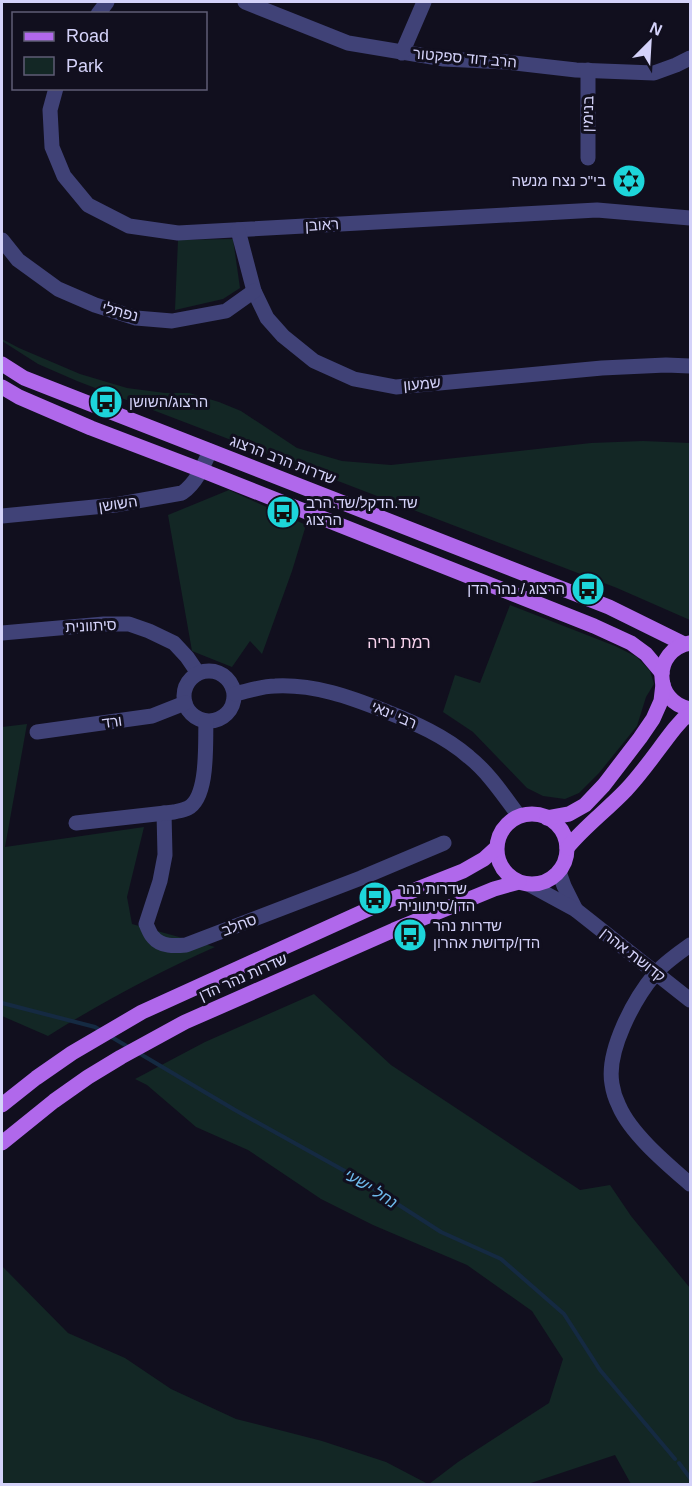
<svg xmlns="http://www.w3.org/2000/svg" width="692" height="1486" viewBox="0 0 692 1486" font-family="Arial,'Noto Sans Hebrew',sans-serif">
<rect width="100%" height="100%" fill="#110f1e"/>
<!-- green -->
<g fill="#132725">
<path d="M 233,239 L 240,288 L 223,299 L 175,310 L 178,240 Z"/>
<path d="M 2,339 L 19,348 L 80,374 L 127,388 L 165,393 L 189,393 L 219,402 L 241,411 L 297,448 L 342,461 L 391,465 L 591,443 L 643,441 L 690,443 L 690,620 L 617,588 L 77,381 L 38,364 L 2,341 Z"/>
<path d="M 229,490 L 306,525 L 292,571 L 262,654 L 250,641 L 232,667 L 192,651 L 168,515 Z"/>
<path d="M 510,605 L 615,646 L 637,657 L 650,671 L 654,684 L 646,697 L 637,726 L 599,773 L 579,793 L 565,799 L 543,796 L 527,788 L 473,732 L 443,712 L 455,675 L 480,683 Z"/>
<path d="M 27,724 L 5,847 L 144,827 L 127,897 L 132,924 L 215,947 C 157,973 102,1002 48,1036 L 2,1016 L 2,727 Z"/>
<path d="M 314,994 L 391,1065 L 580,1190 L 610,1185 L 631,1216 L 690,1288 L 690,1484 L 631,1484 L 615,1455 L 528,1484 L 429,1484 L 458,1462 L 549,1403 L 563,1359 L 532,1311 L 467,1265 L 373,1225 L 321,1199 L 248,1150 L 196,1127 L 147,1085 L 135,1079 L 205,1042 Z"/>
<path d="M 2,1266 L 68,1333 L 125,1358 L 171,1389 L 236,1419 L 322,1441 L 386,1462 L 428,1484 L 2,1484 Z"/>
</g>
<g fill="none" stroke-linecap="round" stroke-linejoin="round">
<!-- stream -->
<g stroke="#152a42" stroke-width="4">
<path d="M 2,1003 L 95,1027 L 102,1031"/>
<path d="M 108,1035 L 130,1048"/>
<path d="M 137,1052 L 235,1110 L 352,1175 L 441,1232 L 501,1259 L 564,1314 L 600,1370 L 675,1459"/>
<path d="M 679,1463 L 690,1478"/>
</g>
<!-- minor -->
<g stroke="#404277" stroke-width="15">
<path d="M 245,2 L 348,43 L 444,59 L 506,62 L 576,70 L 654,73 L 676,65 L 690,58"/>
<path d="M 98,14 L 107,2"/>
<path d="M 402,53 L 424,2"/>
<path d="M 56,88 L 50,110 L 52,147 L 64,176 L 88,205 L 129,226 L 178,233 L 597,210 L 690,218"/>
<path d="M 588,158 L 588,70"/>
<path d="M 238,230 L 254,291 L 267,318 L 283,336 L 314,361 L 354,379 L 396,387 L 602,368 L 666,365 L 690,366"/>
<path d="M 2,240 L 18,260 L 58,289 L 95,305 L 136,318 L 172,321 L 226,311 L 254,291"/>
<path d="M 2,516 L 115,505 L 182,493 C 196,483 203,467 210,451"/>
<path d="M 2,633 L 104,624 L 129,624 L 149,631 L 174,643 L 187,657 L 198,673"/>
<circle cx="209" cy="696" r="25"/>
<path d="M 235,694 C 248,691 262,686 275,686 C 314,684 350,697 385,711 C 415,723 445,736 469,757 C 489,773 504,796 519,816"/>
<path d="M 37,732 L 152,716 L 185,703"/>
<path d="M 164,813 L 165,855 L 160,881 L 146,924 C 148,928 150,934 153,937 C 161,947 175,946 186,945 L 361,878 L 444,843"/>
<path d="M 76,823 L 174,812 C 178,811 184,810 188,808 C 209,797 205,742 206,722"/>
<path d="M 559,872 L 564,886 L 576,910"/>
<path d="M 530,885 L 576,910 L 690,1000"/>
<path d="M 690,945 C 679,953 664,963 655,974 C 634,999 606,1051 612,1084 C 613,1091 616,1100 619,1106 C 631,1134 667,1164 690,1184"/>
</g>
<!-- major -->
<g stroke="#b068eb" stroke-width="15">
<path d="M 2,364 L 24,378 L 609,607 L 684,644"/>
<path d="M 2,387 L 19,397 L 91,428 L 201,470 L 594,626 L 631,643 L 646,654 L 662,673"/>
<path d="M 690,643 C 652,650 653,702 690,709"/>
<circle cx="532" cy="849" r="35"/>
<path d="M 547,818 L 569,814 L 585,805 L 604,785 L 640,738 L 653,719 L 661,701 L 663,684"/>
<path d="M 567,848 C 584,827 607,810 626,790 C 644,771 659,748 675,728 L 683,719 L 690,715"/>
<path d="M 2,1105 L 36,1078 L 72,1053 L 142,1012 L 382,903 L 463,871 L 484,859 L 496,848"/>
<path d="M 2,1143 L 54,1101 L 88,1077 L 121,1057 L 185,1022 L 394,930 L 494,889 L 519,882"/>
</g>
</g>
<!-- icons -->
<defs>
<g id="synagogue-disc" transform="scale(1.725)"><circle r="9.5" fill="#1dd5da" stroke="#110f1e"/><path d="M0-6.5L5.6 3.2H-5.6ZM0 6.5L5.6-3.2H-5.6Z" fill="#111"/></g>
<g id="bus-disc" transform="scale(1.725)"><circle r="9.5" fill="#1dd5da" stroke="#110f1e"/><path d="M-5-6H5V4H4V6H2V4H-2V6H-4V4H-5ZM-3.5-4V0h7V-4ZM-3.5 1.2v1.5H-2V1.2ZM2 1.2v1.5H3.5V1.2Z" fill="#111"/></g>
</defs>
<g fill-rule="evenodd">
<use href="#synagogue-disc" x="629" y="181"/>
<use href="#bus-disc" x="106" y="402"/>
<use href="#bus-disc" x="283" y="512"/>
<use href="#bus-disc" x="588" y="589"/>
<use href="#bus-disc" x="375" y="898"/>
<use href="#bus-disc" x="410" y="935"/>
</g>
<g text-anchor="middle" stroke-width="6" stroke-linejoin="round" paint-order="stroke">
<!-- street labels -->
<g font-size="15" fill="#d4d2f9" stroke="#110f1e">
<text transform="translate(465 58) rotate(5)" y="5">הרב דוד ספקטור</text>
<text transform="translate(588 114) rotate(-89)" y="5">בנימין</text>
<text transform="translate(322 225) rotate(-3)" y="5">ראובן</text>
<text transform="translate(120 312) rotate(15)" y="5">נפתלי</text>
<text transform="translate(422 384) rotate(-5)" y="5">שמעון</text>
<text transform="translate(283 460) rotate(21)" y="5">שדרות הרב הרצוג</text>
<text transform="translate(118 504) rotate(-8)" y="5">השושן</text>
<text transform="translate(91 626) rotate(-3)" y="5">סיתוונית</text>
<text transform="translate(394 715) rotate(23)" y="5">רבי ינאי</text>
<text transform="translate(112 722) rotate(-8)" y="5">ורד</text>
<text transform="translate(239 925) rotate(-21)" y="5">סחלב</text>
<text transform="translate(633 955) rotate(38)" y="5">קדושת אהרן</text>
<text transform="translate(243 977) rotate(-24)" y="5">שדרות נהר הדן</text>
</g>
<!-- poi labels -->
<g font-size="15" fill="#d4d2f9" stroke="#110f1e" text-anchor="start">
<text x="606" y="186" text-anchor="end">בי"כ נצח מנשה</text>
<text x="129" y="407">הרצוג/השושן</text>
<text x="306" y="508">שד.הדקל/שד.הרב<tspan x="306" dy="17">הרצוג</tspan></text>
<text x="565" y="594" text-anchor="end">הרצוג / נהר הדן</text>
<text x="398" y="894">שדרות נהר<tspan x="398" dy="17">הדן/סיתוונית</tspan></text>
<text x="433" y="931">שדרות נהר<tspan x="433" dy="17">הדן/קדושת אהרון</tspan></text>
</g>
<!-- neighbourhood labels -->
<g font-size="16" fill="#f9d4ee" stroke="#110f1e">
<text x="399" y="648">רמת נריה</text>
</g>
<!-- water labels -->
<g font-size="16" font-style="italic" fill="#6ebaec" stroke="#110f1e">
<text transform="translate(371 1188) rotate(32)" y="6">נחל ישעי</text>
</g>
</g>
<!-- border -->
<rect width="692" height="1486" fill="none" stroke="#d4d2f9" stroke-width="6"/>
<!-- legend -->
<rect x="12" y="12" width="195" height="78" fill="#110f1e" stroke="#5f5d76" stroke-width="1.5"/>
<rect x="24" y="32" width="30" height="9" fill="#b068eb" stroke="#5f5d76" stroke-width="1.5"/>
<text x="66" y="42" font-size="18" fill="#d4d2f9">Road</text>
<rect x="24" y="57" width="30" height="18" fill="#132725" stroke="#5f5d76" stroke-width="1.5"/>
<text x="66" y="72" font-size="18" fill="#d4d2f9">Park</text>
<!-- north arrow -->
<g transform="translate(650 42) rotate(24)" stroke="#110f1e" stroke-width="4.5" paint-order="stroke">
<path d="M0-4.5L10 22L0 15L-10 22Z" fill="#d4d2f9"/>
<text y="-9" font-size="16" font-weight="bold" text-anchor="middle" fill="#d4d2f9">N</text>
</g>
</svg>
